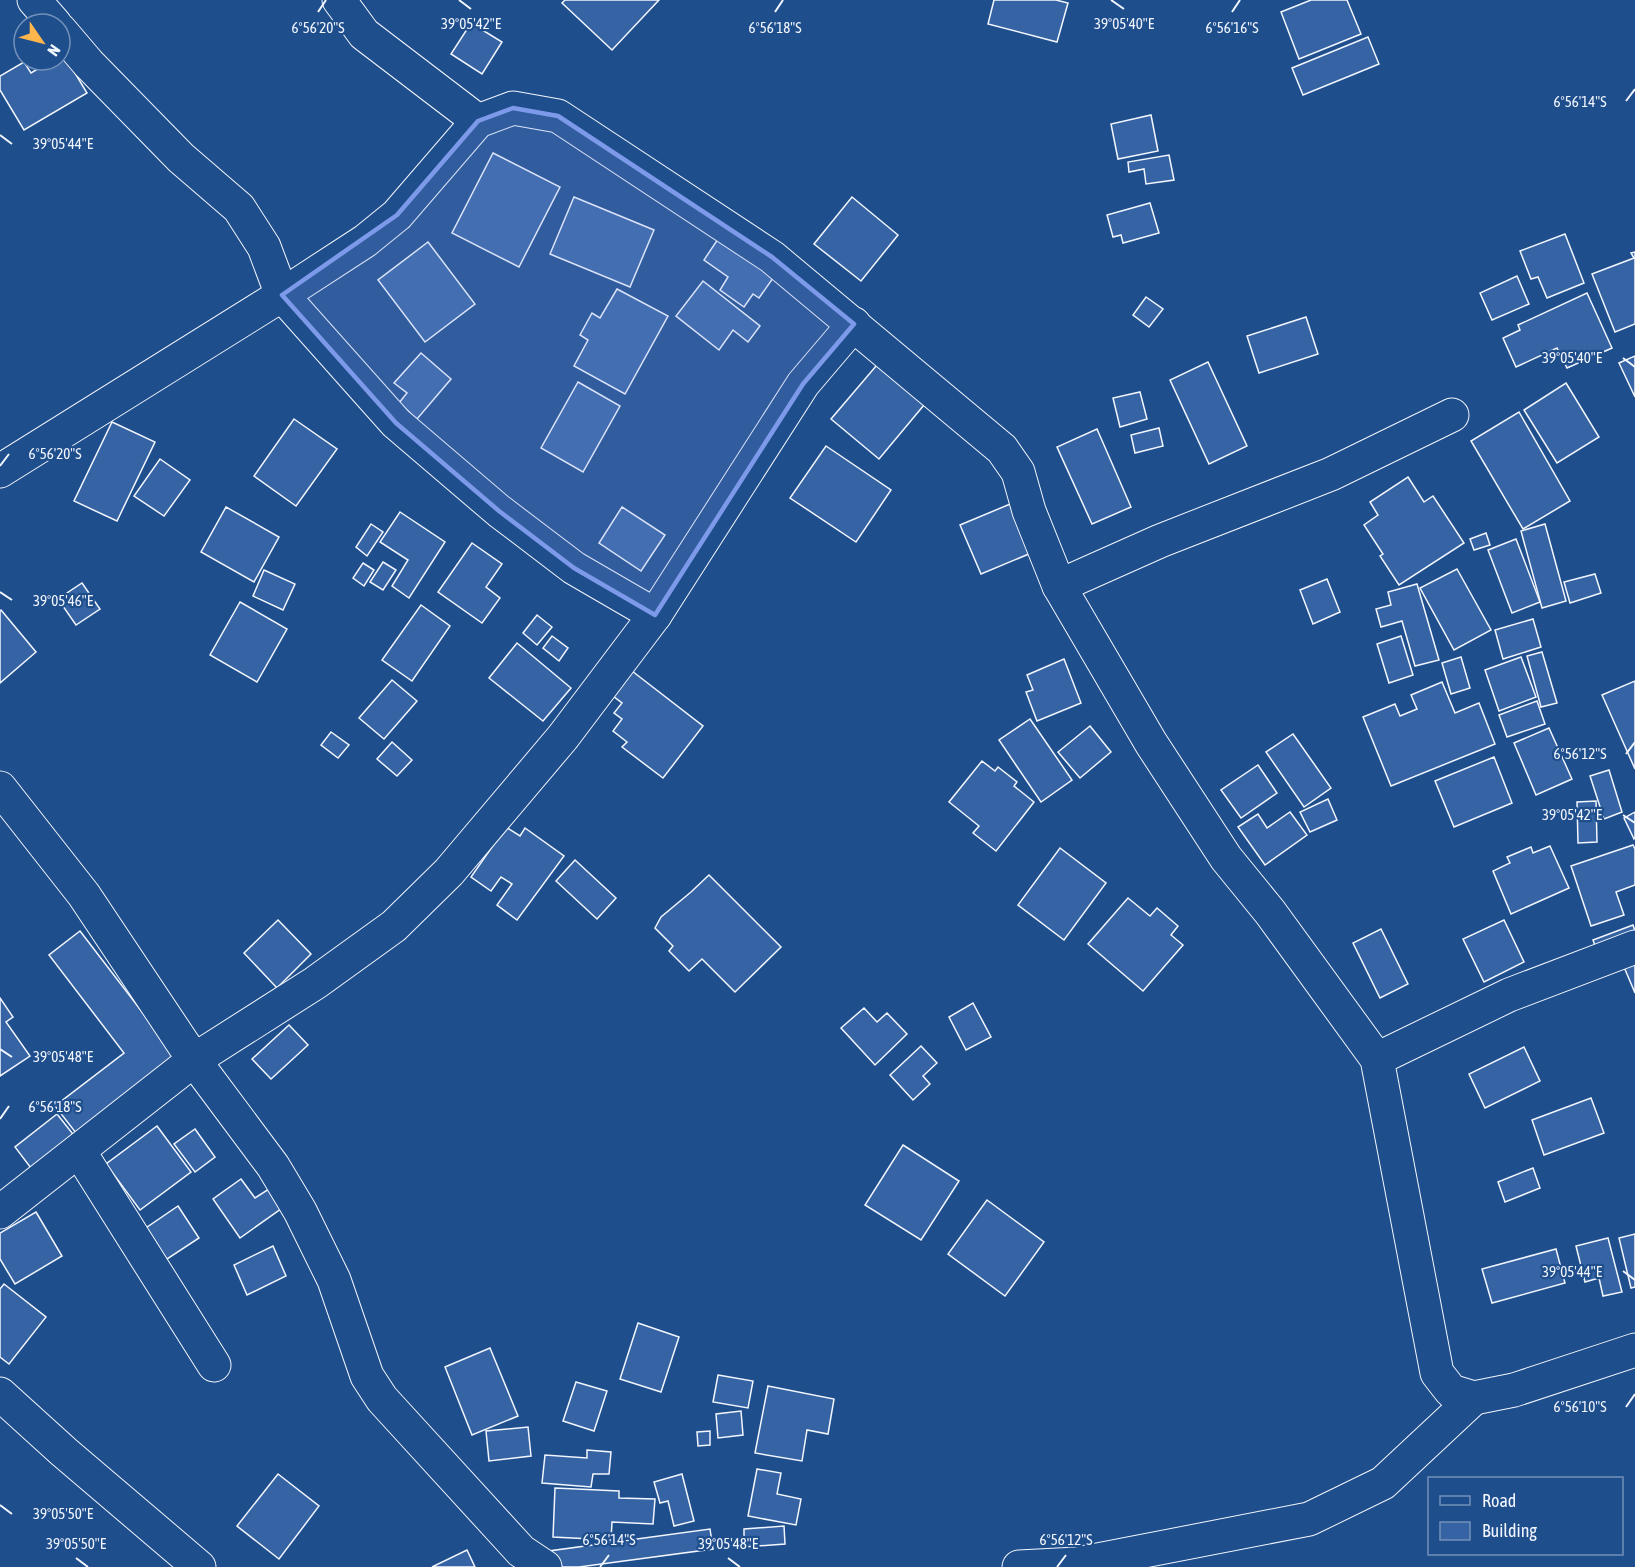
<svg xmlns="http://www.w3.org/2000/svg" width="1635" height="1567" viewBox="0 0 1635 1567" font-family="'Asap Condensed',sans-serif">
<rect width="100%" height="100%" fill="#1f4e8c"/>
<!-- building -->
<g fill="#3563a3" stroke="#f2f6ff" stroke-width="1.5">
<path d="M 565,0 L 659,0 L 612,50 L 562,3 Z"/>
<path d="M 994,0 L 1056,0 L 1068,3 L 1057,42 L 988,24 Z"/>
<path d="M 1311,0 L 1347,0 L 1361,34 L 1299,59 L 1281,12 Z"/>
<path d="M 471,23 L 502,42 L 482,74 L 451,54 Z"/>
<path d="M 1368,37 L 1379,64 L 1303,95 L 1292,68 Z"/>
<path d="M 63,53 L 87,93 L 24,130 L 0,90 L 0,76 L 24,62 L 31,73 L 53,60 L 60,60 L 60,56 Z"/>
<path d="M 1151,115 L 1158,151 L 1118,159 L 1111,124 Z"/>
<path d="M 493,153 L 560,187 L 519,267 L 452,233 Z"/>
<path d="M 1169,155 L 1174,180 L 1146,184 L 1144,169 L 1129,172 L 1128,162 Z"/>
<path d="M 574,197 L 654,230 L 630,287 L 550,254 Z"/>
<path d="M 852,197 L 898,235 L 861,281 L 814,244 Z"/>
<path d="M 1150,203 L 1159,233 L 1123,243 L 1121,235 L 1113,237 L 1107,215 Z"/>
<path d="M 722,233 L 778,271 L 759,298 L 753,294 L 744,307 L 720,290 L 728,277 L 704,260 Z"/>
<path d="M 1565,234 L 1584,283 L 1547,298 L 1538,277 L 1531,279 L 1520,251 Z"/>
<path d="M 428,242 L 475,304 L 425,342 L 378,280 Z"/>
<path d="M 1635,252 L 1635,324 L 1615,332 L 1592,274 L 1634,258 L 1631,253 Z"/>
<path d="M 1517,276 L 1529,304 L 1492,320 L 1480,293 Z"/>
<path d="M 703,281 L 760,326 L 748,342 L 733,330 L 719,350 L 676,316 Z"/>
<path d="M 617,289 L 668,316 L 625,394 L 574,366 L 588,340 L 580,335 L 592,313 L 600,318 Z"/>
<path d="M 1587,293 L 1612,348 L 1567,368 L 1557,348 L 1516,367 L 1503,338 L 1520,330 L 1518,325 Z"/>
<path d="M 1146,297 L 1163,309 L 1149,327 L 1133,315 Z"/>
<path d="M 1306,317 L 1318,354 L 1259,373 L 1247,336 Z"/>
<path d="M 421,353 L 451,379 L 417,419 L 399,403 L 407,393 L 394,383 Z"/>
<path d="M 1635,356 L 1635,397 L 1619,363 Z"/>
<path d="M 882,359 L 929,399 L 879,459 L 831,419 Z"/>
<path d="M 1208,362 L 1247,446 L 1209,464 L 1170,380 Z"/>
<path d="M 578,382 L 620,406 L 583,472 L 541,448 Z"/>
<path d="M 1566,383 L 1599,437 L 1557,463 L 1524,410 Z"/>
<path d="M 1140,392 L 1147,419 L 1120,427 L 1113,398 Z"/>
<path d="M 1519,412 L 1570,501 L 1523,529 L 1471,441 Z"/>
<path d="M 294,419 L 337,449 L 296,506 L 254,476 Z"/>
<path d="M 112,422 L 155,442 L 117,521 L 74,501 Z"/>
<path d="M 1159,428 L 1163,446 L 1135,453 L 1131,435 Z"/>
<path d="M 1097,429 L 1131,507 L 1092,524 L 1057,447 Z"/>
<path d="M 826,446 L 891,490 L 856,542 L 790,498 Z"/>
<path d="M 160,459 L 190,480 L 164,516 L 134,496 Z"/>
<path d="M 1408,477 L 1424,502 L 1433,496 L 1464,543 L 1399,585 L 1380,556 L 1383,554 L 1364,525 L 1378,515 L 1370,502 Z"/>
<path d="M 1015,502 L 1036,551 L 981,574 L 960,525 Z"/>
<path d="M 226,507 L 279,537 L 254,582 L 201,552 Z"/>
<path d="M 622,507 L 665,535 L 641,571 L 599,543 Z"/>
<path d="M 400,512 L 445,542 L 409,598 L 392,586 L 408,560 L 380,542 Z"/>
<path d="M 371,524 L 383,532 L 367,556 L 356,547 Z"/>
<path d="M 1545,524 L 1566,601 L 1542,608 L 1521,531 Z"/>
<path d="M 1486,533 L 1490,545 L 1474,550 L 1470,539 Z"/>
<path d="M 1516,539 L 1540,602 L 1512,613 L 1488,550 Z"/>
<path d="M 472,543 L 502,564 L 486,587 L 500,598 L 482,623 L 438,592 Z"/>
<path d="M 383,562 L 396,570 L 383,590 L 370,582 Z"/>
<path d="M 363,563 L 374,570 L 364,586 L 353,578 Z"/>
<path d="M 1457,569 L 1491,630 L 1454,650 L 1420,588 Z"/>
<path d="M 264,570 L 295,584 L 283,610 L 253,596 Z"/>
<path d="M 1595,574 L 1601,593 L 1570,603 L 1564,582 Z"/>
<path d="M 1327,579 L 1340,612 L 1313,624 L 1300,590 Z"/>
<path d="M 82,583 L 100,609 L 76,625 L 58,599 Z"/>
<path d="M 1417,584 L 1439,660 L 1415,666 L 1402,621 L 1381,627 L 1376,609 L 1391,605 L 1388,592 Z"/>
<path d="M 240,602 L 287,629 L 257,682 L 210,655 Z"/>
<path d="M 421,605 L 450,626 L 412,681 L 382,660 Z"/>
<path d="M 1,610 L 36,652 L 0,683 L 0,611 Z"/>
<path d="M 537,615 L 552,627 L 537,645 L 523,633 Z"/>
<path d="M 1533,619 L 1541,647 L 1503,659 L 1495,630 Z"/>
<path d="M 552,636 L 568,648 L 559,661 L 543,648 Z"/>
<path d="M 1401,636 L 1413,675 L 1389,683 L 1377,644 Z"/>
<path d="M 517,643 L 571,688 L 543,721 L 489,678 Z"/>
<path d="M 1542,652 L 1557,703 L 1541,707 L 1527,656 Z"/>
<path d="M 1461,657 L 1470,688 L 1451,694 L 1442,663 Z"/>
<path d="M 1521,657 L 1536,697 L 1499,711 L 1485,670 Z"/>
<path d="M 1064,659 L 1081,703 L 1037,721 L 1026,692 L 1033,690 L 1027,675 Z"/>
<path d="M 632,671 L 703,726 L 663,778 L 622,747 L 627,742 L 613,731 L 622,719 L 614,713 L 622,703 L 613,696 Z"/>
<path d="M 392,680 L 417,701 L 384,739 L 359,718 Z"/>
<path d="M 1635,681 L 1635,769 L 1602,695 Z"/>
<path d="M 1442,682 L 1455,713 L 1479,703 L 1495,744 L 1391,786 L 1363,717 L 1395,704 L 1400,716 L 1417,709 L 1411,695 Z"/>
<path d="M 1537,701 L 1545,724 L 1507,737 L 1499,715 Z"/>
<path d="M 1030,719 L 1072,780 L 1041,802 L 999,740 Z"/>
<path d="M 1090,726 L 1111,752 L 1080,778 L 1058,752 Z"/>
<path d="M 1549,728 L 1572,779 L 1536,795 L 1514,743 Z"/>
<path d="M 331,732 L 349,745 L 338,758 L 321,745 Z"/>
<path d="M 1293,734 L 1331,788 L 1304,807 L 1266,752 Z"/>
<path d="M 392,742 L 412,760 L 397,776 L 377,759 Z"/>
<path d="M 1494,757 L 1512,803 L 1454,827 L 1435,781 Z"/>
<path d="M 982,761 L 995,771 L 998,767 L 1017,782 L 1014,786 L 1034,802 L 996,851 L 973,833 L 979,826 L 949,802 Z"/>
<path d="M 1258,765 L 1277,793 L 1241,818 L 1221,790 Z"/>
<path d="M 1609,770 L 1622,812 L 1604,819 L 1590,776 Z"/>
<path d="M 1328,799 L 1337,820 L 1310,832 L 1300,812 Z"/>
<path d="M 1596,801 L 1597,842 L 1578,843 L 1577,802 Z"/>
<path d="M 1290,812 L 1307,835 L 1265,865 L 1238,827 L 1258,814 L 1267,828 Z"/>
<path d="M 1635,812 L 1635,838 L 1634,839 L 1624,818 Z"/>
<path d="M 506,827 L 520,836 L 525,828 L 564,856 L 517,920 L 497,905 L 512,884 L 501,877 L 491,891 L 471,877 Z"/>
<path d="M 1633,845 L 1635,849 L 1635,885 L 1616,892 L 1624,915 L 1591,926 L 1571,866 Z"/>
<path d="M 1550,846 L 1569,888 L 1511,914 L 1493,871 L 1510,863 L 1507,857 L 1531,847 L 1533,853 Z"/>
<path d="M 1060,848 L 1106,883 L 1064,940 L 1018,905 Z"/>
<path d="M 575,860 L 616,898 L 597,919 L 556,881 Z"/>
<path d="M 709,875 L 781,947 L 735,992 L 702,959 L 689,971 L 669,951 L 673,946 L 655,928 L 661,917 L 691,892 Z"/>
<path d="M 1128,898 L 1150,916 L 1157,908 L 1178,926 L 1171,935 L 1183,945 L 1143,991 L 1088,944 Z"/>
<path d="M 278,920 L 311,954 L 277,988 L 244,953 Z"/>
<path d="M 1504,920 L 1524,962 L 1484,982 L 1463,939 Z"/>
<path d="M 1633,925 L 1635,931 L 1598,955 L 1593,940 Z"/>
<path d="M 1381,929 L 1408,984 L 1380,998 L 1353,943 Z"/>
<path d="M 80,931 L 176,1056 L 76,1133 L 55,1106 L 124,1053 L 49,955 Z"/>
<path d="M 1635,954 L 1635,993 L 1621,960 Z"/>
<path d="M 0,998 L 13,1017 L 6,1022 L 30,1056 L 0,1076 Z"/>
<path d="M 973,1003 L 991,1037 L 966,1050 L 949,1017 Z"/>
<path d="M 864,1008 L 877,1022 L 887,1013 L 907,1034 L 875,1065 L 841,1028 Z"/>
<path d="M 289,1025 L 308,1045 L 271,1079 L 252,1059 Z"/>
<path d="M 921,1046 L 937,1063 L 923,1076 L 930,1084 L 913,1100 L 890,1075 Z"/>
<path d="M 1524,1047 L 1540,1081 L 1485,1108 L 1469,1074 Z"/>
<path d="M 1591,1098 L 1604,1133 L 1544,1155 L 1532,1120 Z"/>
<path d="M 57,1114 L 80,1143 L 37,1176 L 15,1147 Z"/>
<path d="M 157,1126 L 191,1172 L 140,1210 L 106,1164 Z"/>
<path d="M 195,1129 L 215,1157 L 195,1172 L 174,1144 Z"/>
<path d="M 903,1145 L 959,1181 L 921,1240 L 865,1205 Z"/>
<path d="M 1533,1168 L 1540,1188 L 1505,1202 L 1498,1182 Z"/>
<path d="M 241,1179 L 255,1198 L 272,1187 L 285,1206 L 240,1238 L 213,1199 Z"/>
<path d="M 987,1200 L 1044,1242 L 1005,1296 L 948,1254 Z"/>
<path d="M 178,1206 L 199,1238 L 161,1263 L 140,1232 Z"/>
<path d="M 36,1212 L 62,1256 L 15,1284 L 0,1259 L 0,1233 Z"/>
<path d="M 1635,1234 L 1635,1287 L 1631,1288 L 1619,1238 Z"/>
<path d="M 1608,1238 L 1622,1292 L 1603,1296 L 1599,1278 L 1585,1282 L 1576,1246 Z"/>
<path d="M 273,1246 L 286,1276 L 247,1295 L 234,1265 Z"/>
<path d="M 1556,1249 L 1565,1283 L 1492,1303 L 1482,1269 Z"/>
<path d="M 4,1284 L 46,1317 L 9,1364 L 0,1357 L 0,1289 Z"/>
<path d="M 638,1323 L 679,1337 L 661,1392 L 620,1379 Z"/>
<path d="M 490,1348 L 518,1416 L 472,1435 L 445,1367 Z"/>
<path d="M 718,1375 L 753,1381 L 748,1408 L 713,1402 Z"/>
<path d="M 576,1382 L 607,1391 L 594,1431 L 563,1421 Z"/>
<path d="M 768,1386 L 834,1399 L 828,1434 L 807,1430 L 802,1461 L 755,1453 Z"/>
<path d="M 741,1411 L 743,1435 L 718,1438 L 716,1414 Z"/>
<path d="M 528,1427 L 531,1456 L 489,1461 L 486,1431 Z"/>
<path d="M 710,1431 L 710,1445 L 698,1446 L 697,1432 Z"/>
<path d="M 587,1450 L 611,1452 L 609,1474 L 593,1474 L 591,1487 L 542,1483 L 545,1455 L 587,1458 Z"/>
<path d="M 757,1469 L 781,1473 L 777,1494 L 801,1499 L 796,1525 L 748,1516 Z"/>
<path d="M 278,1474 L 319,1506 L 279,1559 L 237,1526 Z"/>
<path d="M 682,1474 L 694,1521 L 674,1526 L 668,1501 L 660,1503 L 654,1482 Z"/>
<path d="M 555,1488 L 619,1491 L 619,1498 L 655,1499 L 653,1524 L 612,1522 L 611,1540 L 553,1537 Z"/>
<path d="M 784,1526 L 785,1544 L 744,1547 L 744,1529 Z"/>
<path d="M 710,1529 L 713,1549 L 579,1567 L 551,1567 L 549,1551 Z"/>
<path d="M 467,1550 L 475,1567 L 432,1567 Z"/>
</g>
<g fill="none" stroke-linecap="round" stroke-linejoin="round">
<!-- minor casing -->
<g stroke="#f2f6ff" stroke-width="35">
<g id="minor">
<path d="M 34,0 L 55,24"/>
<path d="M 339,0 L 364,34 L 478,121"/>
<path d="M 60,30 L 89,64 L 181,158 L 239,208 L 264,247 L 282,295 L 396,423 L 499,511 L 574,568 L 655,615"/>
<path d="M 0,471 L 282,295 L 365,241 L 397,215 L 478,121 L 513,108 L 558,116 L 772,257 L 1002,449 L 1018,472 L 1029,511 L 1059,586 L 1151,743 L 1226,858 L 1270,912 L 1377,1059 L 1437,1373 L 1451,1391 L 1474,1398 L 1514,1390 L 1635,1350"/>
<path d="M 1059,586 L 1160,541 L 1331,474 L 1452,415"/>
<path d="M 0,788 L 84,895 L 194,1060 L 273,1166 L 300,1211 L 334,1280 L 367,1376 L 382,1399 L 521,1551 L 545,1567"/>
<path d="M 1377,1059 L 1509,995 L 1635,947"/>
<path d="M 79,1151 L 214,1365"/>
<path d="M 0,1212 L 194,1060 L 315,983 L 394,926 L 449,872 L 563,737 L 655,615 L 803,384 L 854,324"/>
<path d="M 0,1394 L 64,1452 L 199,1567"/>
<path d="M 1019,1567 L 1077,1564 L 1309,1519 L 1383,1483 L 1474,1398"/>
</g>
</g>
<!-- minor -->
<use href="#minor" stroke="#1f4e8c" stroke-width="33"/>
</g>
<!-- marked area -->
<path fill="#7d9aea" fill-opacity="0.2" stroke="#7d9aea" stroke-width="4.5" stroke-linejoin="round" d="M 513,108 L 558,116 L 772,257 L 854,324 L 803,384 L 655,615 L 574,568 L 499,511 L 396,423 L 282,295 L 397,215 L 478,121 Z"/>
<!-- ticks -->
<path fill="none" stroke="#f2f6ff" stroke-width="2" d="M 459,0 L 471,9M 1111,0 L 1124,9M 318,12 L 326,0M 775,12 L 783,0M 1232,12 L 1240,0M 1626,101 L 1635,89M 0,135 L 12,144M 1623,358 L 1635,367M 0,466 L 9,454M 0,592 L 12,600M 1626,754 L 1635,742M 1623,815 L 1635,823M 0,1049 L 12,1057M 0,1119 L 9,1106M 1623,1271 L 1635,1280M 1626,1407 L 1635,1394M 0,1505 L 12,1514M 76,1558 L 88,1567M 728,1558 L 740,1567M 600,1567 L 609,1555M 1057,1567 L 1066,1555"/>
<g font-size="15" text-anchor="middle" fill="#f2f6ff" stroke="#1f4e8c" stroke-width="4.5" stroke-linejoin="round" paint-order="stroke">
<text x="471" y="29">39°05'42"E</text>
<text x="1124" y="29">39°05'40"E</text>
<text x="318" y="33">6°56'20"S</text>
<text x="775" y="33">6°56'18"S</text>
<text x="1232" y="33">6°56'16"S</text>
<text x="1580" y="107">6°56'14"S</text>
<text x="63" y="149">39°05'44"E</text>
<text x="1572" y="363">39°05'40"E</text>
<text x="55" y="459">6°56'20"S</text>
<text x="63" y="606">39°05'46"E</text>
<text x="1580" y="759">6°56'12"S</text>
<text x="1572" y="820">39°05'42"E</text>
<text x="63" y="1062">39°05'48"E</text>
<text x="55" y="1112">6°56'18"S</text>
<text x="1572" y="1277">39°05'44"E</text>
<text x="1580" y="1412">6°56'10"S</text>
<text x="63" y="1519">39°05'50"E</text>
<text x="609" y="1545">6°56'14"S</text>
<text x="1066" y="1545">6°56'12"S</text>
<text x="76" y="1549">39°05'50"E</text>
<text x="728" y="1549">39°05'48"E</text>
</g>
<!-- legend -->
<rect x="1428" y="1477" width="195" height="78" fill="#1f4e8c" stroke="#7391ba" stroke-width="1.5"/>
<rect x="1440" y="1496" width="30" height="9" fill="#1f4e8c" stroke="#7391ba" stroke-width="1.5"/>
<text x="1482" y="1507" font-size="18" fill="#f2f6ff">Road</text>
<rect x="1440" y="1522" width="30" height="18" fill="#3563a3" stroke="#7391ba" stroke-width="1.5"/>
<text x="1482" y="1537" font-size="18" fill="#f2f6ff">Building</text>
<!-- north arrow -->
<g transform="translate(42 42) rotate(125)"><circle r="28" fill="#1f4e8c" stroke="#7391ba" stroke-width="1.5"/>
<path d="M0-4.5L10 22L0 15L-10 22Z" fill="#ffb74d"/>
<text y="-9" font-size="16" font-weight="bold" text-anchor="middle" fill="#f2f6ff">N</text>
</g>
</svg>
